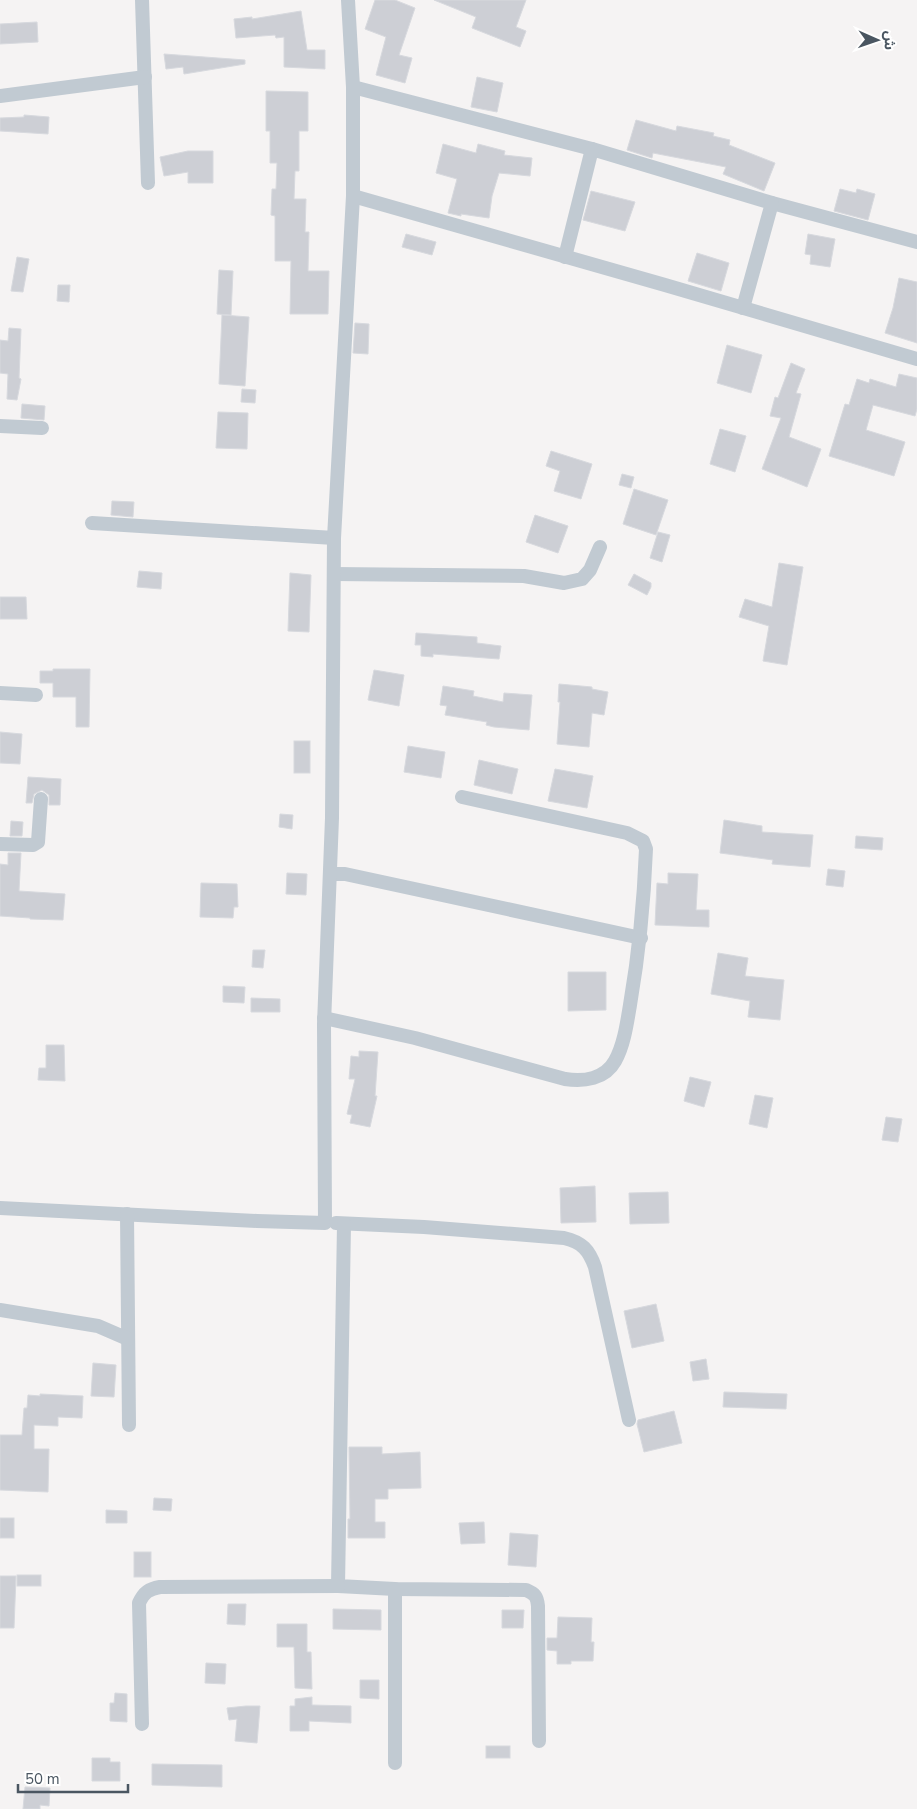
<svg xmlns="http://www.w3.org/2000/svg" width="917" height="1809" viewBox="0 0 917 1809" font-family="'Nunito Sans','Noto Sans Arabic',sans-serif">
<rect width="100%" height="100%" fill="#f5f3f3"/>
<!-- building -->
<g fill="#cdcfd5" stroke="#d7d9de">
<path d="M 375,0 L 395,0 L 415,8 L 399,55 L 412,58 L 405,83 L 376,75 L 386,37 L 365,29 Z"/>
<path d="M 434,0 L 526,0 L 516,27 L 526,31 L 520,47 L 472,28 L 476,17 Z"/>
<path d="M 301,11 L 307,50 L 325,50 L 325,69 L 284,67 L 284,37 L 276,38 L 275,35 L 236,38 L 234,19 L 252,17 L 252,19 Z"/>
<path d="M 37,22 L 38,42 L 0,44 L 0,24 Z"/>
<path d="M 164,54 L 245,60 L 245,64 L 184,74 L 183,67 L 166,69 Z"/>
<path d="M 477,77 L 503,83 L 497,112 L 471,107 Z"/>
<path d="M 266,91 L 308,92 L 308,131 L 299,131 L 299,171 L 295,171 L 294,199 L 306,199 L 305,232 L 309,232 L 308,271 L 329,271 L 328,314 L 290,314 L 291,261 L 275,261 L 275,216 L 271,215 L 272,189 L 276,189 L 277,163 L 270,163 L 270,131 L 266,131 Z"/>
<path d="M 24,115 L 49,117 L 48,134 L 0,131 L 0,118 L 24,117 Z"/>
<path d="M 636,120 L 676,131 L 677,126 L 714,133 L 713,136 L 730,140 L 729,145 L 775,163 L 764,191 L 723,174 L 726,167 L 653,153 L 652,158 L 627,150 Z"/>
<path d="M 443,144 L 476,153 L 478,144 L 505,151 L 504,155 L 532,158 L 530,176 L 499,173 L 492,196 L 489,218 L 461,214 L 461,216 L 448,213 L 457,179 L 436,173 Z"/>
<path d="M 188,151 L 213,151 L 213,183 L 188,183 L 188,172 L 164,176 L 160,157 Z"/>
<path d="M 840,189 L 856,193 L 857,189 L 875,194 L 868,220 L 834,211 Z"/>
<path d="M 591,191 L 635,202 L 625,231 L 583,220 Z"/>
<path d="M 406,234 L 436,242 L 432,255 L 402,247 Z"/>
<path d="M 808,234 L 835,239 L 830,267 L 810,264 L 811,255 L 805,254 Z"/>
<path d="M 697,253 L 729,263 L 721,291 L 688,281 Z"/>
<path d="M 17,257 L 29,259 L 23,292 L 11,291 Z"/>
<path d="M 219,270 L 233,271 L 231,315 L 217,314 Z"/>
<path d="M 899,278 L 917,282 L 917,343 L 885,333 L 893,308 Z"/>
<path d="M 58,285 L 70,285 L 69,302 L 57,301 Z"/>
<path d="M 222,315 L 249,317 L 245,386 L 219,384 Z"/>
<path d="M 355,323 L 369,324 L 368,354 L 353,353 Z"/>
<path d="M 9,328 L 21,329 L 19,378 L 21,379 L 17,400 L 7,399 L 8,374 L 0,373 L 0,340 L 8,341 Z"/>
<path d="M 727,345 L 762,355 L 751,393 L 717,383 Z"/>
<path d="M 791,363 L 805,369 L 796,393 L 801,394 L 789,437 L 821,449 L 807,487 L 762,469 L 781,418 L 770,416 L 775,397 L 778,398 Z"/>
<path d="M 899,374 L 917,378 L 917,409 L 915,416 L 873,405 L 866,430 L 905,442 L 894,476 L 829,456 L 845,404 L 849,405 L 857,379 L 869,383 L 870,379 L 896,387 Z"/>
<path d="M 242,389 L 256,390 L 255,403 L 241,402 Z"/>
<path d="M 22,404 L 45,406 L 44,420 L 21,418 Z"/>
<path d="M 218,412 L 248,413 L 247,449 L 216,448 Z"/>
<path d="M 720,429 L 746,436 L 735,472 L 710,464 Z"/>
<path d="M 551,451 L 592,464 L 581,499 L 554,491 L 560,471 L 546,466 Z"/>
<path d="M 622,474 L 634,477 L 631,488 L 619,485 Z"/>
<path d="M 634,489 L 668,500 L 656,535 L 623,524 Z"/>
<path d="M 112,501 L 134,502 L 133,517 L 111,515 Z"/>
<path d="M 535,515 L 568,526 L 558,553 L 526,542 Z"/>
<path d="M 658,532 L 670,535 L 662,562 L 650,558 Z"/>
<path d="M 779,563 L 803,567 L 787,665 L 763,661 L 769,626 L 739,617 L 745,599 L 772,607 Z"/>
<path d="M 139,571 L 162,573 L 161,589 L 137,587 Z"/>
<path d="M 290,573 L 311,575 L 309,632 L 288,631 Z"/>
<path d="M 634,574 L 651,583 L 651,587 L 647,595 L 628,585 Z"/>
<path d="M 0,597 L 26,597 L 27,619 L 0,619 Z"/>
<path d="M 416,633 L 477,637 L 477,643 L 501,646 L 499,659 L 433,654 L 433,657 L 421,656 L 421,645 L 415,645 Z"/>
<path d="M 53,669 L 90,669 L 89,727 L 76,727 L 76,697 L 53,697 L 53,683 L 40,683 L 40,671 L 53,671 Z"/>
<path d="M 374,670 L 404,675 L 399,706 L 368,700 Z"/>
<path d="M 559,684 L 592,687 L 592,689 L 608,692 L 604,715 L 592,713 L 589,747 L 557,744 L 560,702 L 558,702 Z"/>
<path d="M 443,686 L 474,691 L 473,696 L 503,702 L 504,693 L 532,695 L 529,730 L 494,727 L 486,725 L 487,722 L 445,715 L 447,706 L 440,705 Z"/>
<path d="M 0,732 L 22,734 L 20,764 L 0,763 Z"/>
<rect x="294" y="741" width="16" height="32"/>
<path d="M 408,746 L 445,752 L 441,778 L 404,772 Z"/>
<path d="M 479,760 L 518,769 L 512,794 L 474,785 Z"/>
<path d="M 555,769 L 593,776 L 587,808 L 548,801 Z"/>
<path d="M 28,777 L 61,779 L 60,805 L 49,805 L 49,795 L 42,790 L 34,794 L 32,803 L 26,803 Z"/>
<path d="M 280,814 L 293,815 L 292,829 L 279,827 Z"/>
<path d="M 724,820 L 762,826 L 762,832 L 813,835 L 810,867 L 772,864 L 773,860 L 720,853 Z"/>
<path d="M 11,821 L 23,822 L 22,836 L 10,836 Z"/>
<path d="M 856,836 L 883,838 L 882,850 L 855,848 Z"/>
<path d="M 8,853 L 21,853 L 19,891 L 65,894 L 63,920 L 30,919 L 30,918 L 0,916 L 0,864 L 8,865 Z"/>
<path d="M 828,869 L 845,871 L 843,887 L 826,885 Z"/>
<path d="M 287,873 L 307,874 L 306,895 L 286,894 Z"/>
<path d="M 668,873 L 698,874 L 696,910 L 709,910 L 709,927 L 655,925 L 657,883 L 668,884 Z"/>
<path d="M 201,883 L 237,884 L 238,907 L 234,907 L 233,918 L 200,917 Z"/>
<path d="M 253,950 L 265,950 L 263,968 L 252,967 Z"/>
<path d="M 718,953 L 748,958 L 745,976 L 784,980 L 780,1020 L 748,1017 L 750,1001 L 711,994 Z"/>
<path d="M 568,972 L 606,972 L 606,1010 L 568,1011 Z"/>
<path d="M 223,986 L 245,987 L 244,1003 L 223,1002 Z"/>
<path d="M 251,998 L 280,999 L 280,1012 L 251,1012 Z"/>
<path d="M 46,1045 L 64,1045 L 65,1081 L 38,1080 L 39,1068 L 46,1068 Z"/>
<path d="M 359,1051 L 378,1052 L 375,1096 L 377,1096 L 370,1127 L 350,1123 L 352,1115 L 347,1114 L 355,1079 L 349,1079 L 351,1056 L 359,1057 Z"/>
<path d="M 690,1077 L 711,1082 L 704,1107 L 684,1101 Z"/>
<path d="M 755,1095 L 773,1098 L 767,1128 L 749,1124 Z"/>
<path d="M 886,1117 L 902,1119 L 898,1142 L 882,1140 Z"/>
<path d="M 595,1186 L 596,1222 L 561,1223 L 560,1188 Z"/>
<path d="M 668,1192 L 669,1223 L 630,1224 L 629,1193 Z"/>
<path d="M 656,1304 L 664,1341 L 632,1348 L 624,1311 Z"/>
<path d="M 706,1359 L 709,1379 L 693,1381 L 690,1362 Z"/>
<path d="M 93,1363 L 116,1365 L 114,1397 L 91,1396 Z"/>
<path d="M 724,1392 L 787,1394 L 786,1409 L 723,1407 Z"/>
<path d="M 40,1394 L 83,1396 L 82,1418 L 58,1417 L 58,1426 L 34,1425 L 34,1449 L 49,1449 L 48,1492 L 0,1490 L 0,1435 L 22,1435 L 24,1408 L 27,1408 L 28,1395 L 40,1396 Z"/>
<path d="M 674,1411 L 682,1443 L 644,1452 L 637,1424 L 638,1420 Z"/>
<path d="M 349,1447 L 382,1447 L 382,1454 L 420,1452 L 421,1488 L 388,1489 L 388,1499 L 375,1499 L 375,1522 L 385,1522 L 385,1538 L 348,1538 L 348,1519 L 350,1519 Z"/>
<path d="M 154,1498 L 172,1499 L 171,1511 L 153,1510 Z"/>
<path d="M 106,1510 L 127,1511 L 127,1523 L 106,1523 Z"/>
<rect x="0" y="1518" width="14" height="20"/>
<path d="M 484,1522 L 485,1543 L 461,1544 L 459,1523 Z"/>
<path d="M 510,1533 L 538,1535 L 536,1567 L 508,1565 Z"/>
<rect x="134" y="1552" width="17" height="25"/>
<rect x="17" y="1575" width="24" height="11"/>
<path d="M 0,1576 L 16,1576 L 14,1628 L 0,1628 Z"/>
<path d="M 228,1604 L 246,1604 L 245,1625 L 227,1624 Z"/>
<path d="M 333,1609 L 381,1610 L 381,1630 L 333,1629 Z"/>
<path d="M 502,1610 L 524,1610 L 523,1628 L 502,1628 Z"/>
<path d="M 558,1617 L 592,1618 L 591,1642 L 594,1642 L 593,1661 L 571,1661 L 571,1664 L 557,1664 L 557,1651 L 547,1650 L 547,1638 L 557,1638 Z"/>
<path d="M 277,1624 L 307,1624 L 307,1652 L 311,1652 L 312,1689 L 295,1688 L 294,1647 L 277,1647 Z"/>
<path d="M 206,1663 L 226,1664 L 225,1684 L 205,1683 Z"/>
<path d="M 360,1680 L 379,1680 L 379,1699 L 360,1698 Z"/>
<path d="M 115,1693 L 127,1694 L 127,1722 L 110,1721 L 110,1703 L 114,1703 Z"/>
<path d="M 312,1697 L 312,1705 L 351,1706 L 351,1723 L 309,1721 L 309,1731 L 290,1731 L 290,1706 L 295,1706 L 295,1699 Z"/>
<path d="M 246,1706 L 260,1706 L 257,1743 L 235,1741 L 237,1719 L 229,1720 L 227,1708 Z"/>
<rect x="486" y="1746" width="24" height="12"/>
<path d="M 92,1758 L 110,1758 L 110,1762 L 120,1762 L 120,1781 L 92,1781 Z"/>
<path d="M 152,1764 L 222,1765 L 222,1787 L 152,1785 Z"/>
<path d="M 25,1787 L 50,1788 L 49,1806 L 40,1805 L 40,1809 L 23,1809 Z"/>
</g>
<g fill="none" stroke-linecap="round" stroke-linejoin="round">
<!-- minor -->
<g stroke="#c1cad2" stroke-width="14">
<path d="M 142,0 L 148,183"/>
<path d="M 353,87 L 592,149 L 772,203 L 917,242"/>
<path d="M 0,96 L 145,77"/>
<path d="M 353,196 L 665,285 L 917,359"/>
<path d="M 565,257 L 592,149"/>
<path d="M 743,308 L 772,203"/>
<path d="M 0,426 L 42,428"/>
<path d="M 92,523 L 334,538"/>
<path d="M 334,574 L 524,576 L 564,583 L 582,579 L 590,570 L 600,547"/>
<path d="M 0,693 L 36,695"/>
<path d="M 0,844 L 33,845 L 38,842 L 41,799"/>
<path d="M 330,874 L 345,874 L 641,938"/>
<path d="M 324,1018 L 415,1038 L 565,1079 C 584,1082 605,1079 615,1061 C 624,1045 627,1023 630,1005 C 639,953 644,901 646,849 L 643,841 L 627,833 L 462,797"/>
<path d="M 0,1208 L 257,1221 L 325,1223 L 324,1024 L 332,818 L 334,538 L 353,196 L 353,87 L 348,0"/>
<path d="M 127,1214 L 129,1425"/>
<path d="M 336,1223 L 424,1227 L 564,1238 C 582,1242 589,1250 595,1267 L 629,1420"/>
<path d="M 344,1224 L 338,1586 L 395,1589 L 526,1590 C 535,1594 537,1596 538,1606 L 539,1741"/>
<path d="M 0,1310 L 98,1326 L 128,1339"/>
<path d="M 142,1724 L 139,1603 C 144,1592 149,1589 160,1587 L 338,1586"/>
<path d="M 395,1763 L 395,1589"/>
</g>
</g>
<!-- north arrow -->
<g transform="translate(877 40) rotate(92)" stroke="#ffffff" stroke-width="4" paint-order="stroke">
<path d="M0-4L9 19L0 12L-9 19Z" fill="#4a5661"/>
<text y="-8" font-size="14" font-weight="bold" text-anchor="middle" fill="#4a5661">ش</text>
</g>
<!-- scale -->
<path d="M18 1784v8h110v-8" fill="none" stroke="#4a5661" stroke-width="2.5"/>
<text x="25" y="1784" font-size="15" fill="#4a5661" stroke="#ffffff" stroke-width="4" paint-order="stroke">50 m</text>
</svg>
